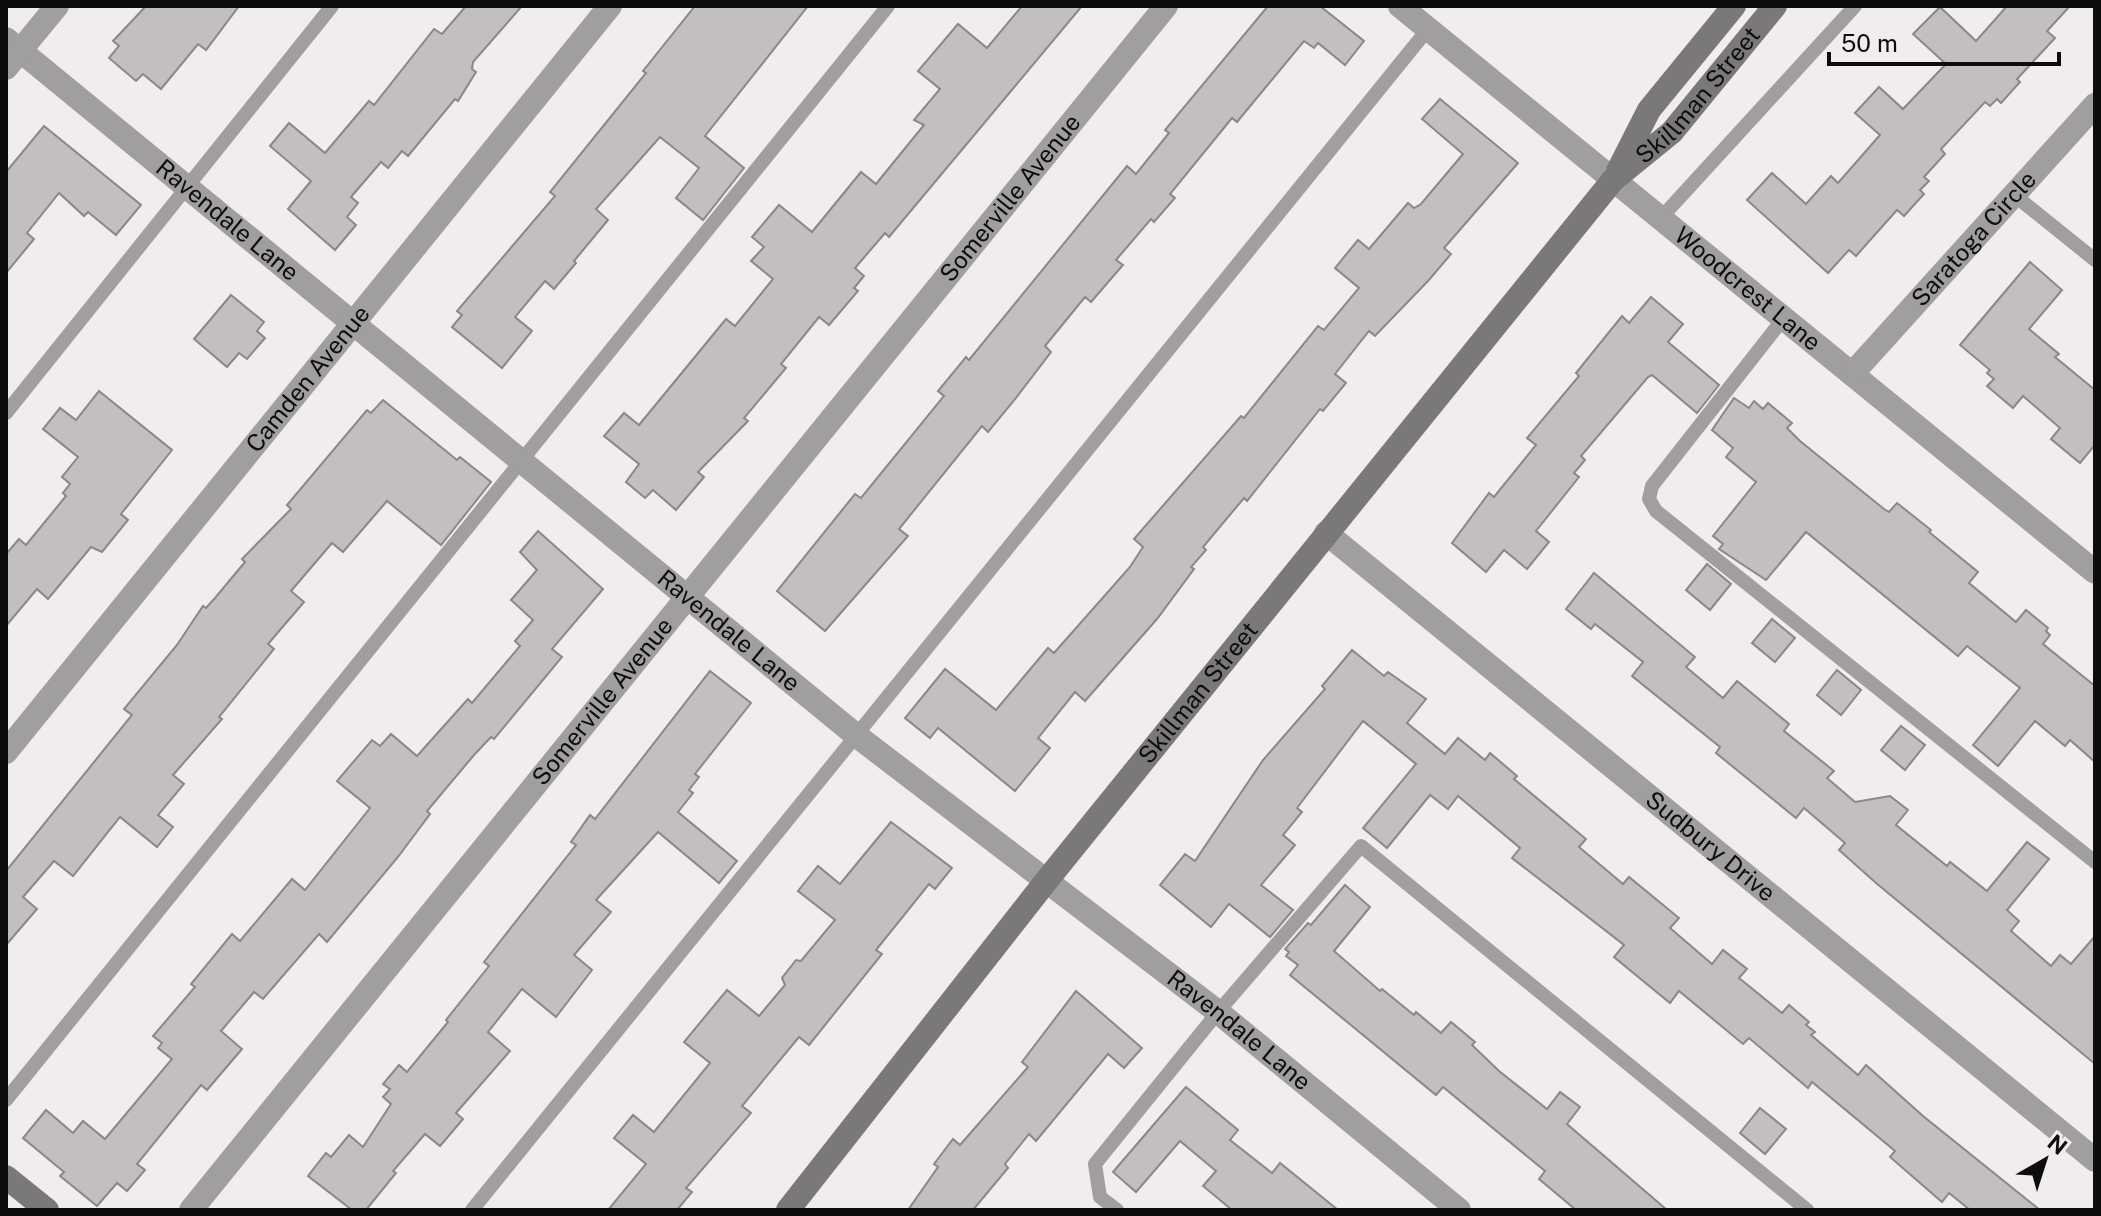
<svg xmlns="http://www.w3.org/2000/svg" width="2101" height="1216" viewBox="0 0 2101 1216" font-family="'Public Sans',sans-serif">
<rect width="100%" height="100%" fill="#f1edee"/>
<!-- building -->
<g fill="#c3bec0" stroke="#8b8789" stroke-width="2">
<path d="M 146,6 L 239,6 L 206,50 L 198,44 L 161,89 L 143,74 L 136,81 L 109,58 L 119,46 L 113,41 Z"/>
<path d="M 466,6 L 522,6 L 473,62 L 472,69 L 476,72 L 458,101 L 455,99 L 408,156 L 402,151 L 388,168 L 381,162 L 351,197 L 358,203 L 347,217 L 356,225 L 335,250 L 288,209 L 311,181 L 270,146 L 289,123 L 325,153 L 369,101 L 374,105 L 434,29 L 442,34 Z"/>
<path d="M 695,6 L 808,6 L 705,136 L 744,168 L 703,220 L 676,198 L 699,168 L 660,137 L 596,209 L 608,220 L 574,261 L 576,263 L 554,289 L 545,281 L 515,317 L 532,331 L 502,368 L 452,327 L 462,315 L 457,311 L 555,196 L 550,192 L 646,73 L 643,71 Z"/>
<path d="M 1022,6 L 1082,6 L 889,237 L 885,233 L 855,268 L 864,276 L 854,288 L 858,291 L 829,325 L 819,317 L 781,364 L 786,368 L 744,418 L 748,421 L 698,472 L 704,477 L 676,510 L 653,490 L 645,498 L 626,482 L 639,464 L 604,436 L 624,413 L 639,425 L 726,319 L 735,326 L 773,279 L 751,261 L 764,247 L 752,237 L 779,205 L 812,232 L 861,172 L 876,184 L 924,125 L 914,120 L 940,89 L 918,71 L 958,24 L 987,48 Z"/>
<path d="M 1268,6 L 1320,6 L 1364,41 L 1345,65 L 1318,43 L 1314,48 L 1304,41 L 1237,122 L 1232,118 L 1170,194 L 1175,198 L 1154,222 L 1151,219 L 1116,260 L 1123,265 L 1091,302 L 1085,297 L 1045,346 L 1051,352 L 1016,398 L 988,432 L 982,426 L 899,529 L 908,536 L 825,631 L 777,591 L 855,494 L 861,498 L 944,396 L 938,391 L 966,357 L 969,360 L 1127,166 L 1136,174 L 1169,133 L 1165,130 Z"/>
<path d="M 2007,6 L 2070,6 L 2047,31 L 2055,38 L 2017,79 L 2020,82 L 2001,103 L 1997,99 L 1990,106 L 1985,102 L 1941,149 L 1945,154 L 1924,177 L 1929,181 L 1920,190 L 1924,194 L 1904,216 L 1897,210 L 1856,256 L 1849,250 L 1828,273 L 1747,200 L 1772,173 L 1806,204 L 1831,176 L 1838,183 L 1880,135 L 1855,113 L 1879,87 L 1903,109 L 1946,64 L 1913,34 L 1940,7 L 1976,41 Z"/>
<path d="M 1440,99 L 1518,163 L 1444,248 L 1451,254 L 1428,281 L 1375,336 L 1369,331 L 1335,374 L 1346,383 L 1323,411 L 1320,409 L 1247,501 L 1244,498 L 1203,547 L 1206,550 L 1191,567 L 1194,569 L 1157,619 L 1085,701 L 1075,692 L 1038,738 L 1050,748 L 1015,791 L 938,728 L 930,738 L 905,718 L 945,669 L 996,710 L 1048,648 L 1054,653 L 1130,567 L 1143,547 L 1134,539 L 1241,416 L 1244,418 L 1318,326 L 1324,330 L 1359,288 L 1335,268 L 1358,240 L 1369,249 L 1408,203 L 1414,208 L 1421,204 L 1463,154 L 1422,119 Z"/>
<path d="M 44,126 L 141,205 L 116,235 L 88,212 L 84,216 L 59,193 L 27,233 L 34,239 L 6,273 L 6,172 Z"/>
<path d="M 2030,262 L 2062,290 L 2029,329 L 2059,354 L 2055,357 L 2095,390 L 2095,445 L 2080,463 L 2051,439 L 2060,428 L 2023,396 L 2013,408 L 1987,386 L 1994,379 L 1987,373 L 1990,370 L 1960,345 Z"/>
<path d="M 231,295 L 264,322 L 257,331 L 265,338 L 247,359 L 239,353 L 227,367 L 194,339 Z"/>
<path d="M 1651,297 L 1683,324 L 1668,342 L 1719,385 L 1697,413 L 1652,375 L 1648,377 L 1581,456 L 1585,460 L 1574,473 L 1579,477 L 1536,531 L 1549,542 L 1527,569 L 1504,550 L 1486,572 L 1452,543 L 1489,493 L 1494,497 L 1536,445 L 1527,438 L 1579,376 L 1576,373 L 1622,316 L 1629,323 Z"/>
<path d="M 99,391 L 172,450 L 121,514 L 128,520 L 102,552 L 91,547 L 48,599 L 37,589 L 6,626 L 6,554 L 19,539 L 26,545 L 66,496 L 63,493 L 70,484 L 62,477 L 78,457 L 43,429 L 60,408 L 76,420 Z"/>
<path d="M 1734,398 L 1749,408 L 1754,401 L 1763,409 L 1768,403 L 1792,423 L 1787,428 L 1800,441 L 1884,509 L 1889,512 L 1897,503 L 1931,530 L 1929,532 L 1978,572 L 1969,583 L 2016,622 L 2026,610 L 2048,628 L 2046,631 L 2050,635 L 2043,644 L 2095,686 L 2095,762 L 2070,740 L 2065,746 L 2035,721 L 1998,766 L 1973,745 L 2020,688 L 1967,646 L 1958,656 L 1806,532 L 1766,580 L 1719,549 L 1723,544 L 1713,536 L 1756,482 L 1726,457 L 1733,448 L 1712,430 Z"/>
<path d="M 383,400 L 457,460 L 460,457 L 491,482 L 441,545 L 387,501 L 343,552 L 332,543 L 291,591 L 304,602 L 268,644 L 274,649 L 219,717 L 222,719 L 173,775 L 184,784 L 158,815 L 173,827 L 157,847 L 120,817 L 73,876 L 54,861 L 23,897 L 37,909 L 6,945 L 6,871 L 132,715 L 124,709 L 177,645 L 203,606 L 206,608 L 215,598 L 245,562 L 242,559 L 291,509 L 287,505 L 367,410 L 371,413 Z"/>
<path d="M 538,531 L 603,589 L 552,649 L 562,657 L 494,739 L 491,737 L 474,755 L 427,811 L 430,814 L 398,857 L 327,942 L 319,934 L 263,999 L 254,992 L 221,1031 L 242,1049 L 207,1090 L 201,1085 L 137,1164 L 145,1170 L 127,1191 L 117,1183 L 97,1206 L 60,1176 L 64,1172 L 23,1138 L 46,1110 L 73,1133 L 83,1121 L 105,1139 L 172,1059 L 158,1048 L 162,1043 L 153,1036 L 195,987 L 191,984 L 232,934 L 240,941 L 292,879 L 305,890 L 370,808 L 337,781 L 372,740 L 380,746 L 391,734 L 417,756 L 468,699 L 472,703 L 520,646 L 515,641 L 533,620 L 511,600 L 537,570 L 520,552 Z"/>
<path d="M 1707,564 L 1731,584 L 1710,610 L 1686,590 Z"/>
<path d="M 1594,573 L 1695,657 L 1686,667 L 1723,698 L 1737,681 L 1789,724 L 1784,731 L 1834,771 L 1827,778 L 1855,802 L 1890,796 L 1908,810 L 1896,825 L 1947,866 L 1950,862 L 1987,891 L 2027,842 L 2049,859 L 2007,910 L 2019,921 L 2011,931 L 2051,966 L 2060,955 L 2071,964 L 2095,936 L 2095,1064 L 1876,883 L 1839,850 L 1845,843 L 1804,808 L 1796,818 L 1716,753 L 1720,747 L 1632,676 L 1643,662 L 1595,624 L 1591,629 L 1566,609 Z"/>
<path d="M 1772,619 L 1795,638 L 1775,662 L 1752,643 Z"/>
<path d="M 1352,650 L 1384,676 L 1388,672 L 1426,699 L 1407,723 L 1445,754 L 1458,738 L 1485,760 L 1490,753 L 1517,776 L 1514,779 L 1586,839 L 1579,847 L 1623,884 L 1629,877 L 1679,918 L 1670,928 L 1712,964 L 1723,950 L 1747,969 L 1739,978 L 1782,1013 L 1789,1005 L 1809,1022 L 1806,1025 L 1815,1032 L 1811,1035 L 1858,1075 L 1866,1065 L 1923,1116 L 2040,1210 L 1970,1210 L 1949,1193 L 1942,1202 L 1890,1157 L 1895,1151 L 1812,1082 L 1808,1088 L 1749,1038 L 1743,1044 L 1679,991 L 1670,1003 L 1614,957 L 1624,945 L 1512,858 L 1520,848 L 1458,796 L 1448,809 L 1430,795 L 1387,848 L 1363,828 L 1416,764 L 1363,721 L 1297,808 L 1302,812 L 1283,835 L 1295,845 L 1261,885 L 1293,910 L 1270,937 L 1229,904 L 1211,927 L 1160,885 L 1185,854 L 1195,861 L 1263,760 L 1325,689 L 1322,686 Z"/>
<path d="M 1837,670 L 1861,690 L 1841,715 L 1817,695 Z"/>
<path d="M 710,671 L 751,703 L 695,774 L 699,777 L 689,790 L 693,793 L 678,812 L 737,861 L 719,883 L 658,832 L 596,900 L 611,912 L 574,955 L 592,970 L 556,1017 L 522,989 L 488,1032 L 510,1051 L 456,1113 L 463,1119 L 440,1146 L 425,1134 L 393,1171 L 396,1173 L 366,1210 L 352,1210 L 308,1176 L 326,1153 L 331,1157 L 349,1135 L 363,1147 L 391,1104 L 383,1097 L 390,1089 L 383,1084 L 399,1065 L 407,1072 L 448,1022 L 446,1020 L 489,966 L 484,962 L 576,845 L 571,842 L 590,815 L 595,819 Z"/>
<path d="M 1901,726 L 1925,745 L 1905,770 L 1881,750 Z"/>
<path d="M 891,822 L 952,868 L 935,889 L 929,884 L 876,950 L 882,954 L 809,1045 L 799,1037 L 742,1106 L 751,1113 L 686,1188 L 692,1192 L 677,1210 L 608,1210 L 646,1164 L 614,1138 L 633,1115 L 654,1132 L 710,1063 L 684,1042 L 727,990 L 759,1016 L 785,985 L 782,978 L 796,960 L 801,961 L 835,920 L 798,891 L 818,866 L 840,884 Z"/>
<path d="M 1345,885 L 1370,907 L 1334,951 L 1380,991 L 1382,989 L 1414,1015 L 1416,1012 L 1441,1033 L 1451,1022 L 1475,1042 L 1472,1045 L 1499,1071 L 1547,1109 L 1560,1092 L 1580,1107 L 1567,1124 L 1667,1210 L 1576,1210 L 1539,1179 L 1545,1171 L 1443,1087 L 1436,1095 L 1290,975 L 1298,965 L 1286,956 L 1289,952 L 1285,949 L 1308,923 L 1311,925 Z"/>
<path d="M 1076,991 L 1142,1048 L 1124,1068 L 1108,1054 L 1036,1141 L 1029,1134 L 1005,1164 L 1008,1168 L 973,1210 L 908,1210 L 938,1167 L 934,1164 L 953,1139 L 960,1145 L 1028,1067 L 1022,1062 Z"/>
<path d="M 1186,1087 L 1238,1130 L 1230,1140 L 1272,1173 L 1280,1163 L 1338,1210 L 1232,1210 L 1203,1186 L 1216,1171 L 1180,1141 L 1136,1192 L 1113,1172 Z"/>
<path d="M 1760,1108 L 1786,1129 L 1765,1154 L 1740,1133 Z"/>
</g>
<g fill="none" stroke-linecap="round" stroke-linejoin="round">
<!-- lane -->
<g stroke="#a09e9f" stroke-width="14">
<path d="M 2013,194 L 2095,260"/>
<path d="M 1660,219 L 1855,6"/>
<path d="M 1783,319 L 1652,486 L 1649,499 L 1656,511 L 2095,862"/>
<path d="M 6,413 L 332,6"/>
<path d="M 6,1100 L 888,6"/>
<path d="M 472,1210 L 1428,29"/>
<path d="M 1117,1210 L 1100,1197 L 1095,1164 L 1218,1012 L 1361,846 L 1807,1210"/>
</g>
<!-- street -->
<g stroke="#a09e9f" stroke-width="24">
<path id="s1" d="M 1400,6 L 2095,572"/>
<path id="s2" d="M 6,39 L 857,736 L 1218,1012 L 1459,1210"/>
<path d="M 6,68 L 57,6"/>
<path id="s3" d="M 1852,374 L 2095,105"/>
<path id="s4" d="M 1326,533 L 2095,1160"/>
<path id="s5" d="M 6,752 L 610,6"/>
<path id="s6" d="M 191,1210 L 1166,6"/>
</g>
<!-- secondary -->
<g stroke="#7b7879" stroke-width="24">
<path d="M 1618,171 L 1649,110 L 1734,6"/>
<path d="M 6,1177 L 47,1210"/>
<path id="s7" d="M 788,1210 L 1047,880 L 1613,180 L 1672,132 L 1775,6"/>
</g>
</g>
<g text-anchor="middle" stroke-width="6" stroke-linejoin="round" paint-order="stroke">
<!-- street labels -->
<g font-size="24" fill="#0e0d0d" stroke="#f1edee">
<text dy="8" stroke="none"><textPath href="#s7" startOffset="1440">Skillman Street</textPath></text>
<text dy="8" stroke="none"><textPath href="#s6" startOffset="1302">Somerville Avenue</textPath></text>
<text dy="8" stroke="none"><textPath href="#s2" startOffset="286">Ravendale Lane</textPath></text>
<text dy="8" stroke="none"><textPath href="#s3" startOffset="182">Saratoga Circle</textPath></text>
<text dy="8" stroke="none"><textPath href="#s1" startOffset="448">Woodcrest Lane</textPath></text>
<text dy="8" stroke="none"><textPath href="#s5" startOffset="480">Camden Avenue</textPath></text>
<text dy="8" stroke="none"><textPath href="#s2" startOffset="934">Ravendale Lane</textPath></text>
<text dy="8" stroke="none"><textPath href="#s7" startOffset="660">Skillman Street</textPath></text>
<text dy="8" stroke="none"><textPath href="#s6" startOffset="654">Somerville Avenue</textPath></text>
<text dy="8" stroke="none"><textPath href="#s4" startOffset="496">Sudbury Drive</textPath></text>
<text dy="8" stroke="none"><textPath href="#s2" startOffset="1582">Ravendale Lane</textPath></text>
</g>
</g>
<!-- border -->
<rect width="2101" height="1216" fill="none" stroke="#0e0d0d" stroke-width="16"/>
<!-- north arrow -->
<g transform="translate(2045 1160) rotate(39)" stroke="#f1edee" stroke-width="6" paint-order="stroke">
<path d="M0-6L14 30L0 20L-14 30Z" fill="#0e0d0d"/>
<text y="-12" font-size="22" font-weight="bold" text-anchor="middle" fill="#0e0d0d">N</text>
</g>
<!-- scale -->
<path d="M1829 52v12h230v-12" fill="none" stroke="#0e0d0d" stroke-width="4"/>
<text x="1841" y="52" font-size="24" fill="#0e0d0d" stroke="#f1edee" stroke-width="6" paint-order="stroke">50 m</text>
</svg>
